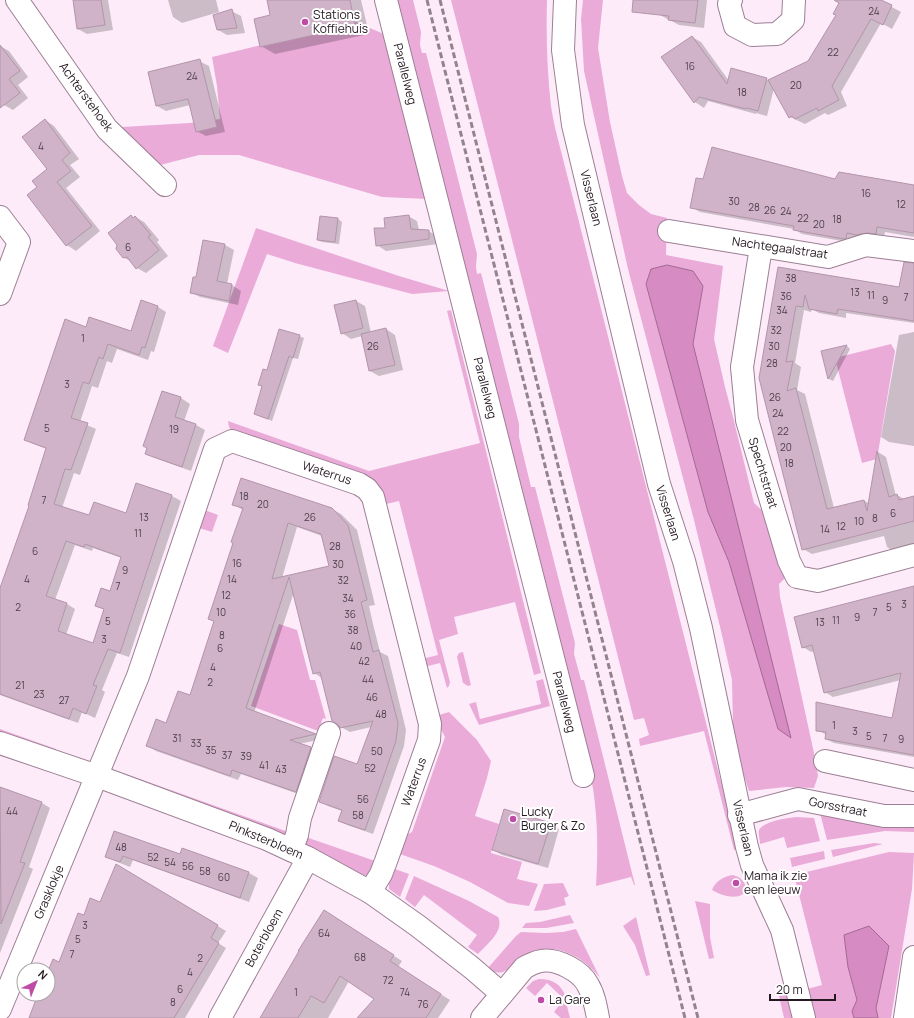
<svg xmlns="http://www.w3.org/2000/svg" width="914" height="1018" viewBox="0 0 914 1018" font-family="Manrope,sans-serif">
<rect width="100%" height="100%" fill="#feebf9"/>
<!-- green -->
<g fill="#eaabd9" fill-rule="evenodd">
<path d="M 396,0 L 413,0 L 421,32 L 420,45 L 422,53 L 426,53 L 477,254 L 476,267 L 477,274 L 481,273 L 519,424 L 519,437 L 531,487 L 535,487 L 575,643 L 574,654 L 581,680 L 584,680 L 635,885 L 634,885 L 631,877 L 596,886 C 598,852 598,823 593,788 Z"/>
<path d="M 451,0 L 547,0 C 546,35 547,71 551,106 C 553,121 557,136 561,151 L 738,849 L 734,850 L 704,731 L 640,746 L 639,739 L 649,735 L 644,718 L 634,720 Z"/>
<path d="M 583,0 L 603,0 L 598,48 L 610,122 L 622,176 L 627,193 L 639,205 L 651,214 L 667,218 L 666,255 L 723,266 L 714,339 L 725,387 L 733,417 L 754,503 L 768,516 L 786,577 L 779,584 L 780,597 L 814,753 L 818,776 L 814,788 L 786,787 L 749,791 L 741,767 L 733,728 L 732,680 L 721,631 L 694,520 L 628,269 L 584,71 L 581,19 ZM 651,269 L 703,286 L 693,344 L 729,562 L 708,512 L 646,284 Z"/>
<path d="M 356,22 L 386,35 L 428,199 L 382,197 L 239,155 L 199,155 L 160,165 L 129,135 L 122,127 L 190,123 L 220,119 L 217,86 L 212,57 Z"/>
<path d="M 256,228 L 399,276 L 449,291 L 412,294 L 295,263 L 267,254 L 228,353 L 213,346 Z"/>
<path d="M 451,310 L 541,673 L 534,675 L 515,602 L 454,617 L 458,634 L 439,640 L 450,682 L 449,686 L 447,688 L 440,663 L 424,667 L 422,659 L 438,655 L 399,501 L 382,505 L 233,432 L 229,427 L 228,421 L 369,471 L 480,443 L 447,311 Z"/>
<path d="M 891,344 L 895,351 L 877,459 L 862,463 L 835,358 Z"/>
<path d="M 202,509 L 218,515 L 212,532 L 196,527 Z"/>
<path d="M 279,624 L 297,630 L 310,680 L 315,680 L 326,719 L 323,718 L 318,731 L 251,706 Z"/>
<path d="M 463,652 L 471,685 L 468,686 L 463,683 L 457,657 L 459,653 Z"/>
<path d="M 543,679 L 550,706 L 479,725 L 469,704 L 476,702 L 480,719 L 541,704 L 536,681 Z"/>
<path d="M 449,712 L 477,740 L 491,761 L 487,778 L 475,816 L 499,824 L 491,853 L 522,862 L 517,879 L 538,884 L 529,906 L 508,903 L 470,882 L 434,866 L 397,853 L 403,837 L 412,832 L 445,737 L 440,727 L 439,715 Z"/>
<path d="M 0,729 L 56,749 L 54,755 L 0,735 Z"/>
<path d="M 123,773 L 291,833 L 289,841 L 121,779 Z"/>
<path d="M 820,813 L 914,824 L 914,832 L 885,831 L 827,840 Z"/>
<path d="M 796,817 L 814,818 L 820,841 L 787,848 L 784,837 L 760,844 C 760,840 758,834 759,830 C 764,821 787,818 796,817 Z"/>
<path d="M 303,836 L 378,862 L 370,874 L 361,877 L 299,846 Z"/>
<path d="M 874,843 L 883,844 L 833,857 L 831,850 Z"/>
<path d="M 824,851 L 825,859 L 792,867 L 790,858 Z"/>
<path d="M 889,852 L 914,853 L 912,889 L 891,1018 L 878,1018 L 876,1008 L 889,946 L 848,967 L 857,1000 L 852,1011 L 854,1018 L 815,1018 L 807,989 L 822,985 L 794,875 Z"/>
<path d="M 392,868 L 409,874 L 400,897 L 389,889 L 389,879 Z"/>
<path d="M 733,875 C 741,877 746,882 746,891 C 739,901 722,896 712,890 C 715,881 725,876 733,875 Z"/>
<path d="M 414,876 L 469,901 L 498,917 C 505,931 486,945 478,954 L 468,947 L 477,935 L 424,895 L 415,907 L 405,899 Z"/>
<path d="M 563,883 L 569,896 L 564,898 L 566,905 L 547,910 L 534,911 L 544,884 Z"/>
<path d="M 695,901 L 710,904 L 710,937 L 714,958 L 709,959 Z"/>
<path d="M 570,915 L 574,923 L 546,928 L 522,928 L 526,923 L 540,922 Z"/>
<path d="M 636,917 L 650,975 L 646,976 L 635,945 L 623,926 Z"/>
<path d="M 576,929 L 600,978 C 583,956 553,940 527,954 C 518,959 513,968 505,971 C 499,974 493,972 487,969 L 516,936 L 521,932 L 546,933 L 563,932 Z"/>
<path d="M 539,979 C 553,979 561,984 566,997 L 565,998 L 570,1018 L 561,1018 L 554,1012 L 564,999 L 547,983 L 535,996 L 526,988 L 533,981 Z"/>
<path d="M 789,993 L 795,1018 L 784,1018 L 779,996 Z"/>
</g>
<!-- water -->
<g fill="#d68bc3" stroke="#a16992">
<path d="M 667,265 L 693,271 L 703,286 L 693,344 L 791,738 L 778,729 L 729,562 L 708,512 L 646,284 L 651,269 Z"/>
<path d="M 869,926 L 889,946 L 876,1008 L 878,1018 L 854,1018 L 852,1011 L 857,1000 L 848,967 L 844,935 Z"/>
</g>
<!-- shadow -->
<g fill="#0003" fill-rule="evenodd">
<path d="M 73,0 L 108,0 L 113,30 L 87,34 L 78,29 Z"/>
<path d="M 168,0 L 216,0 L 219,12 L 182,23 L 173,17 Z"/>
<path d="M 268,0 L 361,0 L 369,34 L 275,54 L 261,46 L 271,15 Z"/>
<path d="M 660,0 L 707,0 L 704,28 L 679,25 L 658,14 Z"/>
<path d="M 842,0 L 879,0 L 901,12 L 892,29 L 881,23 L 841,92 L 847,106 L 828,115 L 825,113 L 805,124 L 790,117 L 774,88 L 767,116 L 756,113 L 756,114 L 708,101 L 704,108 L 695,102 L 662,57 L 692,37 L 701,42 L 729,81 L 766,79 L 769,81 L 809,62 L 837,15 Z"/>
<path d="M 231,11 L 241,16 L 245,33 L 227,35 L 218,30 Z"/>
<path d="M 0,46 L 9,51 L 28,77 L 18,85 L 28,98 L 13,110 L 4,105 L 0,99 Z"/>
<path d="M 199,61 L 209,66 L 225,132 L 206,136 L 196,131 L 190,105 L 166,111 L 157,106 L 149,73 Z"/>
<path d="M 45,120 L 54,126 L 79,159 L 70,165 L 80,177 L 66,188 L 100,231 L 76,251 L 67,245 L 38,187 L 48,169 Z"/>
<path d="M 704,180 L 835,180 L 914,186 L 914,237 L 885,232 L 884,238 L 853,243 L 802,234 L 794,229 L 700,212 L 691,207 Z"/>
<path d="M 408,216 L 417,221 L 419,230 L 428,231 L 438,236 L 438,244 L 386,251 L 377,245 L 387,229 Z"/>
<path d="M 131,217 L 134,218 L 135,217 L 144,222 L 159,240 L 157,242 L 168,256 L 146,273 L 137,268 L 132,262 L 123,257 Z"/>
<path d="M 321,217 L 338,219 L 342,222 L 339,244 L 322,242 L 318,240 Z"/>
<path d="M 225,245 L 234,250 L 227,284 L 232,285 L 241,291 L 238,305 L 200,297 L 191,292 L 197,278 Z"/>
<path d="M 778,268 L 900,288 L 914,281 L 914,323 L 846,313 L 846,318 L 819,313 L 812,309 L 811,312 L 804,310 L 795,363 L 801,367 L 797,390 L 805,394 L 834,508 L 864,501 L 869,503 L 878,452 L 886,457 L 896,496 L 897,495 L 906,500 L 914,517 L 914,548 L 895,552 L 887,547 L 884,536 L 812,554 L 803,549 L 760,377 Z"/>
<path d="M 356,301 L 365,306 L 371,333 L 386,329 L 395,335 L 403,370 L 379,376 L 370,371 L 362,336 L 351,339 L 342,333 Z"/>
<path d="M 158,307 L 166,312 L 154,352 L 151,351 L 148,360 L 117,349 L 112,363 L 107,361 L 98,388 L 92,386 L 80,422 L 96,429 L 80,475 L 74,473 L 62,508 L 90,517 L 126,514 L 136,484 L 172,496 L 181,501 L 129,657 L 117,653 L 102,690 L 105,692 L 95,718 L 82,712 L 78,723 L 0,695 L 0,592 L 30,505 L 47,449 L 34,444 L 25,439 L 86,328 L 132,332 ZM 75,545 L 92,551 L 93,548 L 122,558 L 111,592 L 96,606 L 105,610 L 94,644 L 66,635 L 75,609 L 67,604 L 55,600 Z"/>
<path d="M 914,332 L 914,446 L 889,442 L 881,437 L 899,335 Z"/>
<path d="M 299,336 L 304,338 L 298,359 L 293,358 L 272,421 L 259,416 L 255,414 Z"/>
<path d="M 847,346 L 850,349 L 833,381 L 829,379 L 822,352 Z"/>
<path d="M 162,392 L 181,398 L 190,404 L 184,421 L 196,425 L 205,430 L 191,471 L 155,458 L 146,453 Z"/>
<path d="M 233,504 L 332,509 L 341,514 L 357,530 L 375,605 L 369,606 L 373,624 L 380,652 L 388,656 L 406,730 L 404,746 L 373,834 L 347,825 L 339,821 L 342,811 L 328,806 L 320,801 L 358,765 L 371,727 L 350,732 L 341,727 L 322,678 L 314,673 L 294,592 L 254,713 L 315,735 L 322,739 L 299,744 L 319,753 L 304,796 L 241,774 L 238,780 L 156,751 L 148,746 L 190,696 L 215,622 L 209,619 L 234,543 L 243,510 ZM 297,527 L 322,536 L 330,566 L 282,578 Z"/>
<path d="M 914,588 L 914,689 L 901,680 L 833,697 L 825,692 L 814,651 L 811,652 L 803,647 Z"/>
<path d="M 893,719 L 914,720 L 914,757 L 834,743 L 826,739 L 827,735 L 817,730 Z"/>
<path d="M 0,788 L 42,803 L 50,808 L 29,867 L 33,869 L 0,953 Z"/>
<path d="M 550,823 L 559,829 L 548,868 L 502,855 L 493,850 Z"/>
<path d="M 180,855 L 249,873 L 258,878 L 249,902 L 133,860 L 130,867 L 115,861 L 106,856 Z"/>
<path d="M 116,865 L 226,931 L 218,943 L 226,948 L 185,1018 L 30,1018 L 40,994 L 48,994 L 48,974 L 59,963 L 84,917 L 101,904 Z"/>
<path d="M 333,917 L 402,961 L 398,967 L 450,1000 L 438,1018 L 358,1018 L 375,999 L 349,981 L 328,1018 L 261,1018 Z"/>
</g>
<!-- building -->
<g fill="#d1b3c9" stroke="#b295aa" fill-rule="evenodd">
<path d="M 73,0 L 101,0 L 105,25 L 77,29 Z"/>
<path d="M 267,0 L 350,0 L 355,26 L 260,47 L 254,19 L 270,15 Z"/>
<path d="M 633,0 L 698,0 L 695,23 L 668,20 L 669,16 L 632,12 Z"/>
<path d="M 834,0 L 881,0 L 892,5 L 883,25 L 871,19 L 832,86 L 839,100 L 818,111 L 817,108 L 795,119 L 792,116 L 789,118 L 768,80 L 808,61 L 836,15 L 833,14 L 839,3 Z"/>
<path d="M 232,9 L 237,28 L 217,30 L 213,15 Z"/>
<path d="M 692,36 L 727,84 L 731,68 L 767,78 L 758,111 L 747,108 L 746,109 L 699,97 L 694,103 L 661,57 Z"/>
<path d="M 0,45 L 20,71 L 9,79 L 20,93 L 0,108 Z"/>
<path d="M 200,59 L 217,127 L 196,132 L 188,99 L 156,106 L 148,72 Z"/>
<path d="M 45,119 L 70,153 L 62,160 L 71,171 L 57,182 L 92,226 L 66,246 L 27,195 L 37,187 L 32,181 L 47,169 L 22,137 Z"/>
<path d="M 712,147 L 835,179 L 839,172 L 914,185 L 914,233 L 877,227 L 876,234 L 867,233 L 856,235 L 847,233 L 846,238 L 844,239 L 793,230 L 794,226 L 690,208 L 696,178 L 703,179 Z"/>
<path d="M 131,215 L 133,218 L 135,216 L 151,235 L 148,237 L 159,250 L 136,269 L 127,257 L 123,258 L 116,249 L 117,245 L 108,233 Z"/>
<path d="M 409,215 L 411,229 L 429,230 L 429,239 L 376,246 L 374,228 L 385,228 L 384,218 Z"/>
<path d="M 320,216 L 338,218 L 335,242 L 317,240 Z"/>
<path d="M 203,240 L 225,244 L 217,281 L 232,284 L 229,301 L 190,293 L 193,277 L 196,277 Z"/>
<path d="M 904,262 L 914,263 L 914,321 L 838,309 L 837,314 L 809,309 L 805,295 L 803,307 L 796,306 L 786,362 L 793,361 L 787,391 L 796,388 L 827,509 L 864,500 L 867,511 L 877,451 L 889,497 L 897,494 L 899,500 L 914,496 L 914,521 L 802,550 L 759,378 L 778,267 L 899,287 Z"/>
<path d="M 141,300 L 158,306 L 145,348 L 142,347 L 139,355 L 108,344 L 103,359 L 99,357 L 89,384 L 83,382 L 71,418 L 88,423 L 71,470 L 65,469 L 54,504 L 89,515 L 94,502 L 126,513 L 136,483 L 172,495 L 120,653 L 108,649 L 93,685 L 97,686 L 86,714 L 73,708 L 69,719 L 0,694 L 0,588 L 29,506 L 28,505 L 46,448 L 24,440 L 65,319 L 86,327 L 89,317 L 131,331 ZM 66,541 L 84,547 L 85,544 L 121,557 L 110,591 L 101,588 L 95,606 L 104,609 L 93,643 L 58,631 L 67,603 L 46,596 Z"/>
<path d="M 356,300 L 363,328 L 341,334 L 334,305 Z"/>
<path d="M 386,328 L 395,365 L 369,371 L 361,334 Z"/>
<path d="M 279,329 L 300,335 L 293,358 L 289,356 L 268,419 L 254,414 L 262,386 L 258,385 L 263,369 L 267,370 Z"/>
<path d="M 847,345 L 828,379 L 821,351 Z"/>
<path d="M 162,391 L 181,397 L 175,417 L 196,424 L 182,467 L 145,454 L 147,448 L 143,446 Z"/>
<path d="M 241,478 L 332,508 L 348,525 L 367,600 L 361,602 L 365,618 L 373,652 L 379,650 L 398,723 L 396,741 L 365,830 L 338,821 L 342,810 L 319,802 L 334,756 L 357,764 L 373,721 L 340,728 L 338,725 L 332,721 L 320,672 L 313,674 L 289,577 L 246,708 L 316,734 L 290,740 L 311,747 L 296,792 L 232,770 L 230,776 L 146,746 L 156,719 L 166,723 L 178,691 L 190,695 L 214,621 L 208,619 L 233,543 L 231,542 L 243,508 L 232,505 ZM 288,523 L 321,534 L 329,566 L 272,579 Z"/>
<path d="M 914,586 L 914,755 L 825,739 L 826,732 L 816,731 L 816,702 L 892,718 L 901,673 L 824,693 L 812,645 L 802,648 L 794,617 Z"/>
<path d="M 0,787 L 42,802 L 20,862 L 25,863 L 1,924 Z"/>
<path d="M 504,809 L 551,823 L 538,864 L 492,850 Z"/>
<path d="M 114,831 L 180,854 L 182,848 L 249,872 L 240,898 L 123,856 L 120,862 L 105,857 Z"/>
<path d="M 116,864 L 218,925 L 211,938 L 219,943 L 174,1018 L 29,1018 L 38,994 L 48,994 L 48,971 L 53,959 L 59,962 L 78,913 L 84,915 L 90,898 L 100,902 Z"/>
<path d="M 324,910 L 394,955 L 390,961 L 441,994 L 426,1018 L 357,1018 L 374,999 L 340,976 L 324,1003 L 311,996 L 298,1018 L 260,1018 L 299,951 L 298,951 Z"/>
</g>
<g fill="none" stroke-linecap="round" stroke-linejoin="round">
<!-- minor casing -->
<g stroke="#9c7f94" stroke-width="24">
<g id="minor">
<path d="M 17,0 L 107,129 L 165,185"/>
<path d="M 386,0 L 583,776"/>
<path d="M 565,0 L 563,50 L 573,125 L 659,484 L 684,561 L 701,628 L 747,847 L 752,865 L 782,930 L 804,1018"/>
<path d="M 731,0 L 729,4 L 735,26 L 752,35 L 777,34 L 793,20 L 794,0"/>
<path d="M 0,217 L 19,242 L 0,294"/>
<path d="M 669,231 L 828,257 L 866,245 L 914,251"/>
<path d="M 761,247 L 742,367 L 747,420 L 789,561 L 797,577 L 818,581 L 914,555"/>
<path d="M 0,743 L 97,776 L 267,839 L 308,858 L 370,892 L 418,926 L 472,968 L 502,994"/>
<path d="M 825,761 L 914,780"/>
<path d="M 739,815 L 798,799 L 884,816 L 914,816"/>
<path d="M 291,850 L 297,835 L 300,818 L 329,733"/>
<path d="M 0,1009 L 138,676 L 215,449 L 232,441 L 359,484 L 367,489 L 373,497 L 430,724 L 429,740 L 386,861 L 381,874 L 370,892"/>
<path d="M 220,1018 L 308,858"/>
<path d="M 482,1018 L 524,968 C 529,965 535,962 541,961 C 557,958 581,971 588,985 C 594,995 596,1007 598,1018"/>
<path d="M 905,1018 L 914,957"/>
</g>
</g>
<!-- minor -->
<use href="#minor" stroke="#fff" stroke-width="22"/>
<!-- rail -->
<g stroke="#92838e" stroke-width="3" stroke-dasharray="6 3" stroke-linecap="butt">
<path d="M 427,0 L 685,1018"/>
<path d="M 440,0 L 698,1018"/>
</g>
</g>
<!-- markers -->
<g fill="#be4ca7" stroke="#fff" stroke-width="1.5">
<circle cx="305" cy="22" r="4"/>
<circle cx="513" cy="819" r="4"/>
<circle cx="736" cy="883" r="4"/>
<circle cx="541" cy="1000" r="4"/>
</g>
<g text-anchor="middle" stroke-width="4" stroke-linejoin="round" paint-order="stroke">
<!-- number labels -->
<g font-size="10" fill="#4f404b">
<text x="874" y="15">24</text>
<text x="833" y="56">22</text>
<text x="690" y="70">16</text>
<text x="192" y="80">24</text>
<text x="796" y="89">20</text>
<text x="742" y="96">18</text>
<text x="41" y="150">4</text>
<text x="866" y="197">16</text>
<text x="734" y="205">30</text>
<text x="901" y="208">12</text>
<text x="754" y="211">28</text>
<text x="770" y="214">26</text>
<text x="786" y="215">24</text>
<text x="803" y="222">22</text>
<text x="837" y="223">18</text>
<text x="819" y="228">20</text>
<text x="128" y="251">6</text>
<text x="791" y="282">38</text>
<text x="855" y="296">13</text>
<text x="871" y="299">11</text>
<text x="786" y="300">36</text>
<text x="906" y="301">7</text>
<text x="885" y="304">9</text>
<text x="782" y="314">34</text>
<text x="776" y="334">32</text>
<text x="83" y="342">1</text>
<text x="373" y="350">26</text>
<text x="774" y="350">30</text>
<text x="772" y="367">28</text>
<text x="67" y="388">3</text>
<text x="775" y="401">26</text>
<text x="778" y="417">24</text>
<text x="47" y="432">5</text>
<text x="174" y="433">19</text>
<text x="783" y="435">22</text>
<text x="786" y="451">20</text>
<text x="789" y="467">18</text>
<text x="244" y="500">18</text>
<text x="44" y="504">7</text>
<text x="263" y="508">20</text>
<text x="893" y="517">6</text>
<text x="144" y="521">13</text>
<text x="310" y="521">26</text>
<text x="875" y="522">8</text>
<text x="859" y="525">10</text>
<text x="841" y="530">12</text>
<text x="825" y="533">14</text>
<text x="138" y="537">11</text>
<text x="335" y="550">28</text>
<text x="35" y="555">6</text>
<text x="237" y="567">16</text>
<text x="338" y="568">30</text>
<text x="125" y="574">9</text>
<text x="27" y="583">4</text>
<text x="232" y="583">14</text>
<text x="343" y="584">32</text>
<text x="118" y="590">7</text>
<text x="226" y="599">12</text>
<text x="348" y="602">34</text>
<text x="904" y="608">3</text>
<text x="18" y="611">2</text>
<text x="889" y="611">5</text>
<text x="221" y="616">10</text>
<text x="875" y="616">7</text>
<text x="350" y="618">36</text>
<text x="857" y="621">9</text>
<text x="836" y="624">11</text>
<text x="108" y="625">5</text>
<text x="820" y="626">13</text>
<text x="353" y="634">38</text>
<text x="222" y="639">8</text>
<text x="104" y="643">3</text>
<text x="356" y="650">40</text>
<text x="220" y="652">6</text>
<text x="364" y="665">42</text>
<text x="213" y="671">4</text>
<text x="368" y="683">44</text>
<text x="210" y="686">2</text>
<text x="20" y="689">21</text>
<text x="39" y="698">23</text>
<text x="372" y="701">46</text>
<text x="64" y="704">27</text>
<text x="381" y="718">48</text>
<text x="834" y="729">1</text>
<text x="855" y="735">3</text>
<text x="869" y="740">5</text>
<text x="177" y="742">31</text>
<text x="885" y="742">7</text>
<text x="901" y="743">9</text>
<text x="196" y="747">33</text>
<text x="211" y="754">35</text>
<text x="377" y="755">50</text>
<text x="227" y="759">37</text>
<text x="246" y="760">39</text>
<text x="264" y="769">41</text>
<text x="370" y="772">52</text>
<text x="281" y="773">43</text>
<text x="363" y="803">56</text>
<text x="12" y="815">44</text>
<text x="358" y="819">58</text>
<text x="121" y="851">48</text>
<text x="153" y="861">52</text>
<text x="170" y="866">54</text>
<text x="188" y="870">56</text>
<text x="205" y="875">58</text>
<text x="224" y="881">60</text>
<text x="85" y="929">3</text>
<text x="324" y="937">64</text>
<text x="78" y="943">5</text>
<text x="72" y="958">7</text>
<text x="360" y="961">68</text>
<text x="200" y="962">2</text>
<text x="190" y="976">4</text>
<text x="388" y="984">72</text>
<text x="180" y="993">6</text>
<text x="296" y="996">1</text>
<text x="405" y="996">74</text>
<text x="173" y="1006">8</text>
<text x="423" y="1008">76</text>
</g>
<!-- poi labels -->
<g font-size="12" fill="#241921" stroke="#fff" text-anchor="start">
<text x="313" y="19">Stations<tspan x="313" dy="14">Koffiehuis</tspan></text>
<text x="521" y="816">Lucky<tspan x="521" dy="14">Burger &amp; Zo</tspan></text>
<text x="744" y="880">Mama ik zie<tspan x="744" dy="14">een leeuw</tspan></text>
<text x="549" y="1004">La Gare</text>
</g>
<!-- street labels -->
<g font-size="12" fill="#241921" stroke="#fff">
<text transform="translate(405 74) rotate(76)" y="4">Parallelweg</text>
<text transform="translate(86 97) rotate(54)" y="4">Achterstehoek</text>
<text transform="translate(591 198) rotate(76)" y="4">Visserlaan</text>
<text transform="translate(780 248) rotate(8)" y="4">Nachtegaalstraat</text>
<text transform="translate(485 388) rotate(76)" y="4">Parallelweg</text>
<text transform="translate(327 473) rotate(18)" y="4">Waterrus</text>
<text transform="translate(763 473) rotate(73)" y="4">Spechtstraat</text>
<text transform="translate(668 513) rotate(73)" y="4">Visserlaan</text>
<text transform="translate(564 702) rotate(76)" y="4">Parallelweg</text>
<text transform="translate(414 782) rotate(-70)" y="4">Waterrus</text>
<text transform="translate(838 807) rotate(11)" y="4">Gorsstraat</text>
<text transform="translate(743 828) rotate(77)" y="4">Visserlaan</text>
<text transform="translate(266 840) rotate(23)" y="4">Pinksterbloem</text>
<text transform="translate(49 892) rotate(-67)" y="4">Grasklokje</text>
<text transform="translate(264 938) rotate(-61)" y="4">Boterbloem</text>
</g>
</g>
<!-- north arrow -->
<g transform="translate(36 982) rotate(43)"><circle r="19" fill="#ffffff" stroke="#a7a3a6"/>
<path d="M0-3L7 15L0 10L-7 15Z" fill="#be4ca7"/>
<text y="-6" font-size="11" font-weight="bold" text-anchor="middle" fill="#241921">N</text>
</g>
<!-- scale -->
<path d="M770 994v6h65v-6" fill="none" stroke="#241921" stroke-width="2"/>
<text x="776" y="994" font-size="12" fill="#241921" stroke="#ffffff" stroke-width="3" paint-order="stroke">20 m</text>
</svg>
